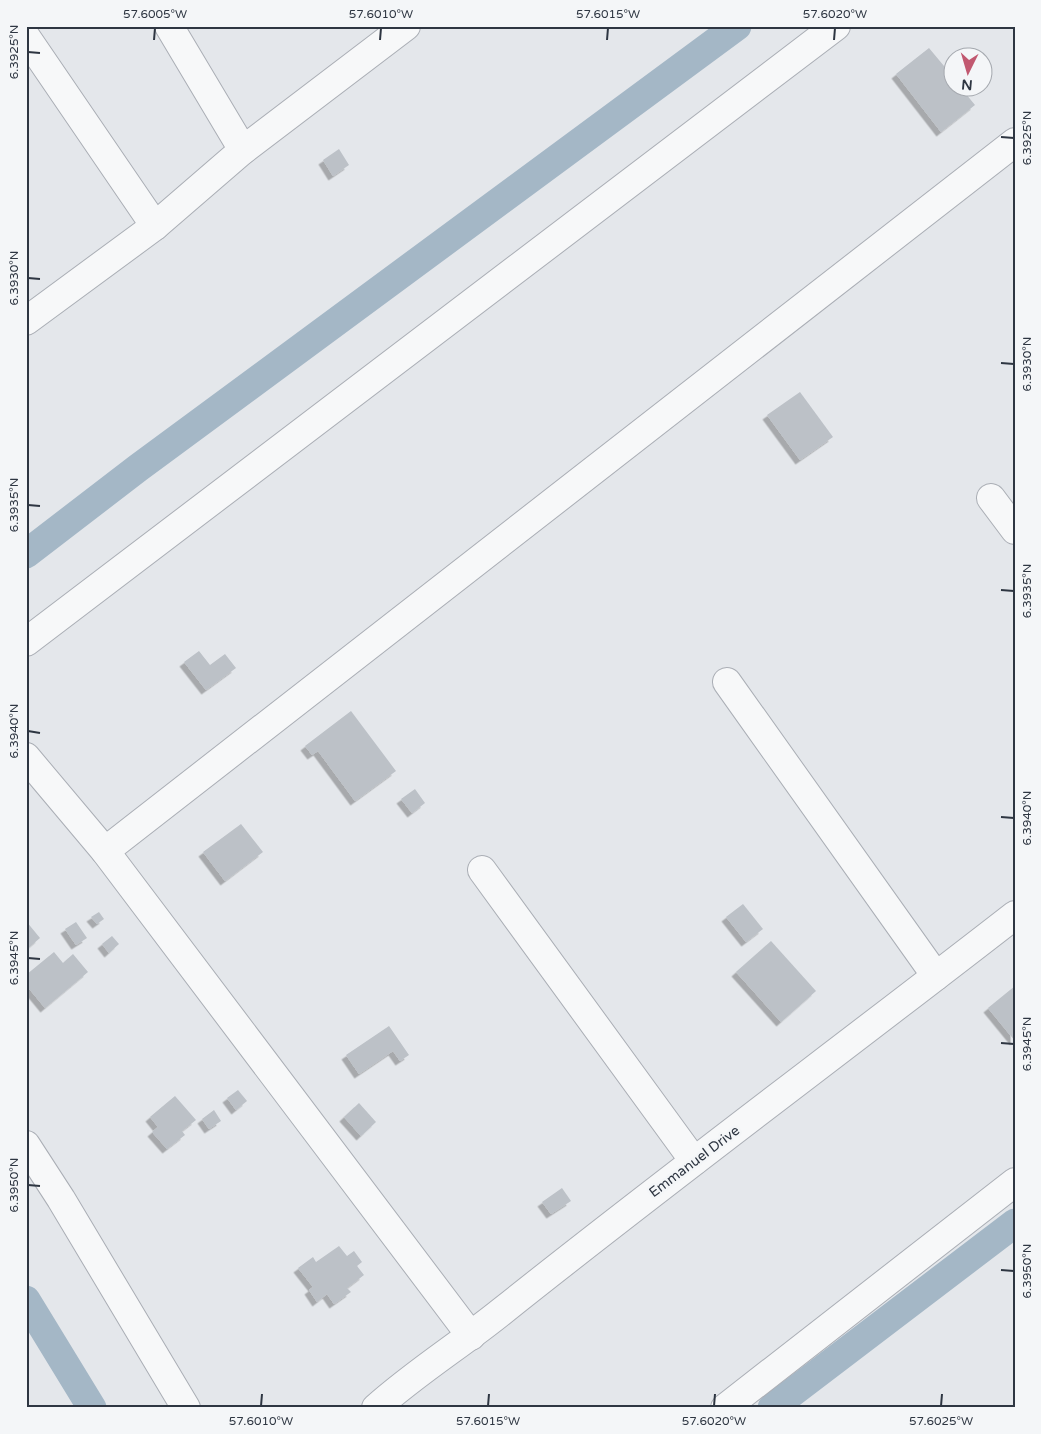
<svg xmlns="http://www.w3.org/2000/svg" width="1041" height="1434" viewBox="0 0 1041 1434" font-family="'Varela Round',sans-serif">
<defs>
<filter id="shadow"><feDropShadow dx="-4.5" dy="4.5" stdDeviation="0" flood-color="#0004"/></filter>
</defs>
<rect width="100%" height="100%" fill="#e4e7eb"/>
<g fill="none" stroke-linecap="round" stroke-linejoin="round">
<!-- canal -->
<g stroke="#a4b7c6" stroke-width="29">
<path d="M 26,554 L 138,468 L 737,26"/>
<path d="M 26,1300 L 92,1408"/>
<path d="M 772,1408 L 1015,1223"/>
</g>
</g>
<!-- building -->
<g fill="#bcc1c7" filter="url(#shadow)">
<path d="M 929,48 L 954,78 L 954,88 L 961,88 L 975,105 L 941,132 L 896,74 Z"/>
<path d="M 339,149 L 349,165 L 333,176 L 323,160 Z"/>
<path d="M 800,392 L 833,437 L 800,460 L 767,415 Z"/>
<path d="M 199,651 L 210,665 L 225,654 L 236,668 L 206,690 L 184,662 Z"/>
<path d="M 351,711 L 396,771 L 355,801 L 318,751 L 312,755 L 305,746 Z"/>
<path d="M 415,789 L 425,803 L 412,813 L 401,799 Z"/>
<path d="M 241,824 L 263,852 L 225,881 L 203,852 Z"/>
<path d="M 743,904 L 763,929 L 746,942 L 726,917 Z"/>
<path d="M 99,912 L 104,919 L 97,924 L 91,917 Z"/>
<path d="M 26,921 L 40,938 L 26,950 Z"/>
<path d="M 76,922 L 87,938 L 76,945 L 65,929 Z"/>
<path d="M 112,936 L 119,944 L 109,953 L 102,944 Z"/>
<path d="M 771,941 L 816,991 L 781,1022 L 736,972 Z"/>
<path d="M 54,952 L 63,963 L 73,954 L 88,972 L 45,1008 L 26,985 L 26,975 Z"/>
<path d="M 1015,986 L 1015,1041 L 988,1008 Z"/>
<path d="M 389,1026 L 409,1055 L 400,1061 L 393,1051 L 359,1074 L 346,1055 Z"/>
<path d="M 238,1090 L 247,1101 L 236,1110 L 227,1098 Z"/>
<path d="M 175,1096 L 196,1120 L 182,1131 L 185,1135 L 167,1149 L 152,1132 L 158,1127 L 150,1117 Z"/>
<path d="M 359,1103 L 376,1122 L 361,1136 L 344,1117 Z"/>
<path d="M 214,1110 L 221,1121 L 209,1129 L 202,1119 Z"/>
<path d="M 562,1188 L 571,1201 L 551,1214 L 542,1202 Z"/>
<path d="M 339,1246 L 347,1256 L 354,1251 L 362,1262 L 357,1266 L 364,1275 L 347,1288 L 351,1292 L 334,1304 L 327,1294 L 317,1302 L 309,1290 L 313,1287 L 298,1268 L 313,1257 L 316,1262 Z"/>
</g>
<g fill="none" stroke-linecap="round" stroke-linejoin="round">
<!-- street casing -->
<g stroke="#aaaeb5" stroke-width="30">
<g id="street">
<path d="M 169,26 L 243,150"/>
<path d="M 26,37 L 155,226"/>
<path d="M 26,321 L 155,226 L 243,150 L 406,26"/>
<path d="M 991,498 L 1015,530"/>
<path d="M 26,642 L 836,26"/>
<path d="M 727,682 L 936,976"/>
<path d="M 26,757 L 105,851 L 471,1336"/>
<path d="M 105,851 L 1015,142"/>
<path d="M 482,870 L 694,1161"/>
<path d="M 26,1145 L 61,1199 L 186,1408"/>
<path d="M 376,1408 C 415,1373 460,1345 501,1312 C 670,1177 844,1048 1015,915"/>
<path d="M 725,1408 L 1015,1182"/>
</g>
</g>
<!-- street -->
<use href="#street" stroke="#f7f8f9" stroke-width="28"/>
</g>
<!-- ticks -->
<path fill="none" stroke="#2e3642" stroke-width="2" d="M 154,40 L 155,28M 380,40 L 381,28M 607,40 L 608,28M 834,40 L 835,28M 28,52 L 40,53M 1001,137 L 1014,138M 28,278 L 40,279M 1001,363 L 1014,364M 28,505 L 40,506M 1001,590 L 1014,591M 28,731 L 40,733M 1001,817 L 1014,818M 28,958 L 40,959M 1001,1043 L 1014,1044M 28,1185 L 40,1186M 1001,1270 L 1014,1271M 261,1406 L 262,1394M 488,1406 L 489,1394M 714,1406 L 715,1394M 941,1406 L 942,1394"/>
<g text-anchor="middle" stroke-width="5" stroke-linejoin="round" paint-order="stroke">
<!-- street labels -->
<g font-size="14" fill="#2e3642" stroke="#f4f6f8">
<text transform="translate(694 1161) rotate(-37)" y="5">Emmanuel Drive</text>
</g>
</g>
<!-- border -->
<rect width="1041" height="1434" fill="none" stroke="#f4f6f8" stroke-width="55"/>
<!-- north arrow -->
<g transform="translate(968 72) rotate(185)"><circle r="24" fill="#f4f6f8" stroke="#a5a9af"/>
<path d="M0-4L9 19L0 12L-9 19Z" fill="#c15870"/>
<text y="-8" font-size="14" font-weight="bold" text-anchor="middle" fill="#2e3642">N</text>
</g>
<rect x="28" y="28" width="986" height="1378" fill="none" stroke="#2e3642" stroke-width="2"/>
<g font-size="12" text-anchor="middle" fill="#2e3642">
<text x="155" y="18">57.6005°W</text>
<text x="381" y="18">57.6010°W</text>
<text x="608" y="18">57.6015°W</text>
<text x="835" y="18">57.6020°W</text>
<text transform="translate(14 52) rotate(-90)" y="4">6.3925°N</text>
<text transform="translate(1027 138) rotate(-90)" y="4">6.3925°N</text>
<text transform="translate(14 278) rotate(-90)" y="4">6.3930°N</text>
<text transform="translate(1027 364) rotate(-90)" y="4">6.3930°N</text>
<text transform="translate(14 505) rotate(-90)" y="4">6.3935°N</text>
<text transform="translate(1027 591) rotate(-90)" y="4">6.3935°N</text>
<text transform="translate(14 731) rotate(-90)" y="4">6.3940°N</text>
<text transform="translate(1027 818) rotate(-90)" y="4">6.3940°N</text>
<text transform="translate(14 958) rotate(-90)" y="4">6.3945°N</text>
<text transform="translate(1027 1044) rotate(-90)" y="4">6.3945°N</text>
<text transform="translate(14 1185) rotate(-90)" y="4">6.3950°N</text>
<text transform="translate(1027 1271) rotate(-90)" y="4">6.3950°N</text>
<text x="261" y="1425">57.6010°W</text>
<text x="488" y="1425">57.6015°W</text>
<text x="714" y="1425">57.6020°W</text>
<text x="941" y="1425">57.6025°W</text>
</g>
</svg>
